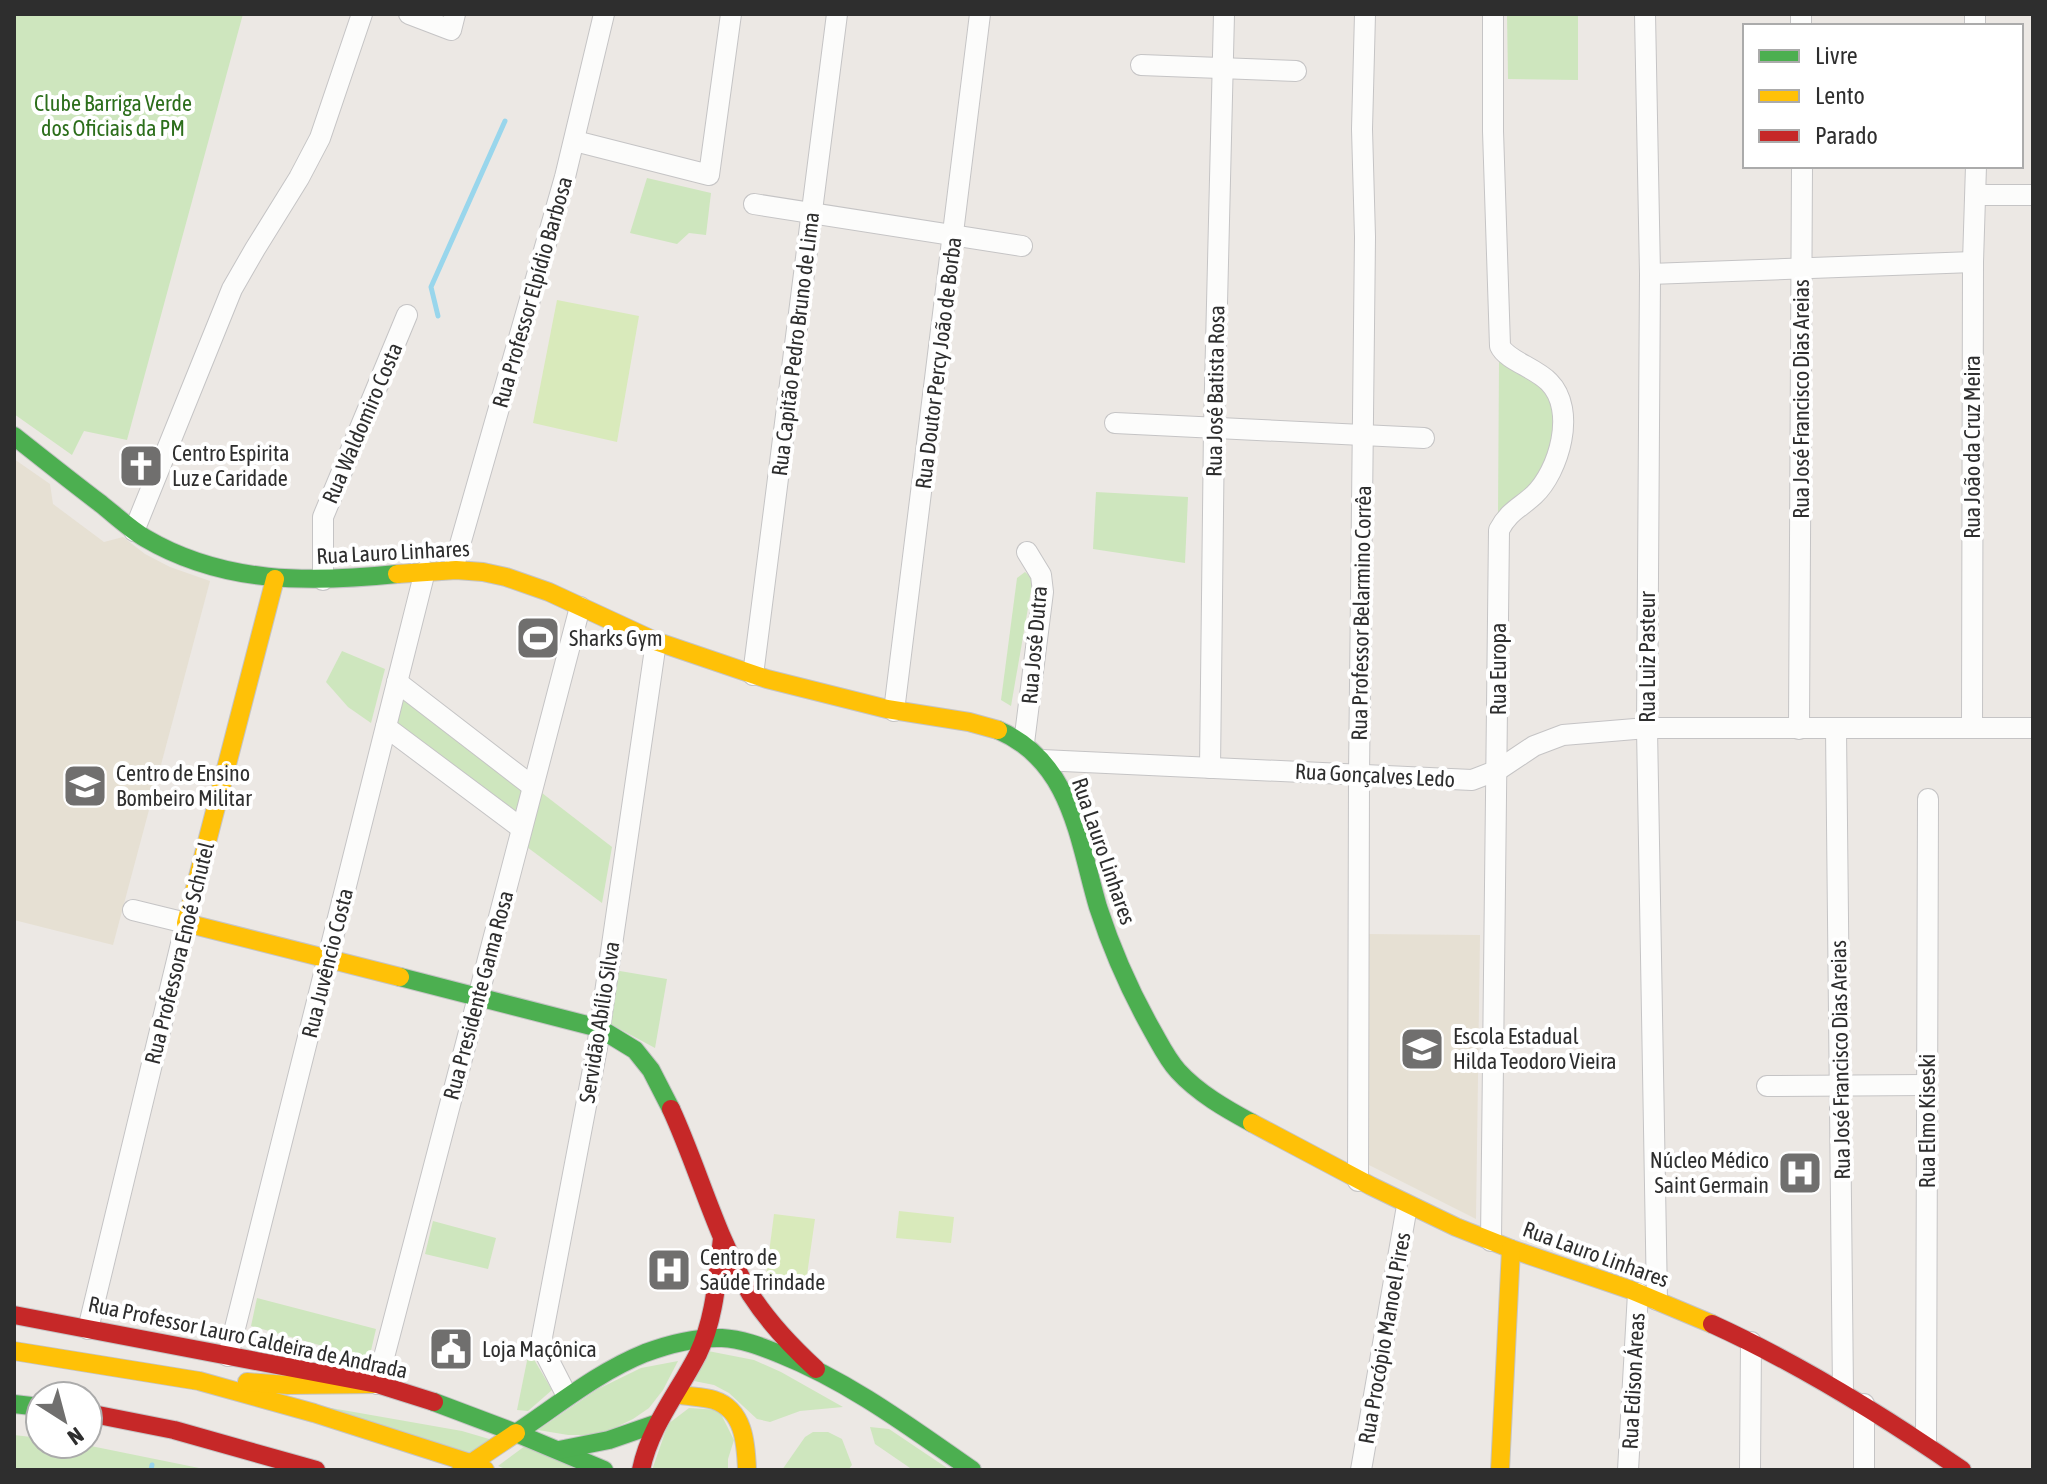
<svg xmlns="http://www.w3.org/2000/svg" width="2047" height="1484" viewBox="0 0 2047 1484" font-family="'Asap Condensed',sans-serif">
<rect width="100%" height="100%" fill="#ece8e4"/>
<!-- education -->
<g fill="#e6e0d3">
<path d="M 14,459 L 50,484 L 53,504 L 104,542 L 123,537 L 145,554 L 170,567 L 210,581 L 113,945 L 14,920 Z"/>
<path d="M 1366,934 L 1480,935 L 1476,1219 L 1367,1164 Z"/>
</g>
<!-- green -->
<g fill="#cee6be">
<path d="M 14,14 L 243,14 L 127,440 L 84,431 L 72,455 L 14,414 Z"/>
<path d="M 1507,14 L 1578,14 L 1578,80 L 1508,79 Z"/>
<path d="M 647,178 L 711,193 L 706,235 L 689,233 L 677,244 L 630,233 Z"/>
<path d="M 1499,362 C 1512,366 1527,370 1538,380 C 1560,398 1558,443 1545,467 C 1534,486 1514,501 1498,515 Z"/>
<path d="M 1096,492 L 1188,497 L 1185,563 L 1093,549 Z"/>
<path d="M 1025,572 L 1033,579 L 1011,706 L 1001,700 L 1017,578 Z"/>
<path d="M 342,651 L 385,669 L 371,723 L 348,707 L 326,682 Z"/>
<path d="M 403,691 L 524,786 L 515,818 L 395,725 Z"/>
<path d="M 542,793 L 612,847 L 602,903 L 527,847 Z"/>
<path d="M 614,970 L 667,979 L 655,1048 L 603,1020 Z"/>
<path d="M 433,1221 L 496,1238 L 488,1269 L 425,1254 Z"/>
<path d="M 257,1298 L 376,1329 L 369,1359 L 251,1326 Z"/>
<path d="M 529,1351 L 552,1390 L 528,1411 L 517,1410 Z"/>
<path d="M 708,1351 L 754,1360 L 781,1372 L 843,1407 L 800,1411 L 770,1422 L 757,1419 L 729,1393 L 714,1385 L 694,1381 Z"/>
<path d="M 678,1361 L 663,1390 L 649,1408 L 633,1419 L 600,1435 L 568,1435 L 538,1430 L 598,1389 L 641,1368 Z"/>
<path d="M 297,1402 L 462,1431 L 496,1441 L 470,1460 Z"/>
<path d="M 689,1408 L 719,1410 L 734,1440 L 728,1459 L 728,1470 L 652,1470 L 668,1424 Z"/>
<path d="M 870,1427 L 889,1429 L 950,1470 L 913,1470 L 875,1444 Z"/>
<path d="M 813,1432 L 828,1432 L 842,1439 L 852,1465 L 848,1470 L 782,1470 L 805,1437 Z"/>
<path d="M 14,1435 L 40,1438 L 40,1444 L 81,1444 L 209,1470 L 14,1470 Z"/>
<path d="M 525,1446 L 579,1470 L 508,1470 L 498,1466 Z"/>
</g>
<!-- pitch -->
<g fill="#d9eabb">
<path d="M 557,300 L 639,316 L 617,442 L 533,423 Z"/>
<path d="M 899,1211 L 954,1217 L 951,1243 L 896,1238 Z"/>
<path d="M 774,1214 L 815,1219 L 805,1289 L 765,1284 Z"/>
</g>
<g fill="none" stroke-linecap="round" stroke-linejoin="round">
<!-- stream -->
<g stroke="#99d6ec" stroke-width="5">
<path d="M 438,316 L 431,287 L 505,121"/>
<path d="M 151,1470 L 152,1465"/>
</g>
<!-- street casing -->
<g stroke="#c5c4c5" stroke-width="22">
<g id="street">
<path d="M 409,14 L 451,30 L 455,14"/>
<path d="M 1645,14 L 1650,274 L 1647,728 L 1657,1300"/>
<path d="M 1801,14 L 1801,26"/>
<path d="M 1975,14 L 1975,26"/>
<path d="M 1141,65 L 1296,71"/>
<path d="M 575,141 L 709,175 L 731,14"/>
<path d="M 1976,195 L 2033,195"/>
<path d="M 754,204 L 1022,246"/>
<path d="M 1650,274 L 1973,262"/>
<path d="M 1115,423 L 1424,438"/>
<path d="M 134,531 L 232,289 L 255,249 L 299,178 L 320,138 L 362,14"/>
<path d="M 453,569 L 565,177 L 604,14"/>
<path d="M 323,580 L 323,517 L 407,315"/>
<path d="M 753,675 L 837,14"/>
<path d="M 397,682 L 532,786"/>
<path d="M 894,711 L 980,14"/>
<path d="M 386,727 L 521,828"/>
<path d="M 1972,728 L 1973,262 L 1976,166"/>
<path d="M 1799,729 L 1802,166"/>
<path d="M 1836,729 L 1843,1392"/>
<path d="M 1024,743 L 1043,592 L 1041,575 L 1027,552"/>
<path d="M 1042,760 L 1472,780 L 1498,770 L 1534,746 L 1563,735 L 1647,728 L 2033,728"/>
<path d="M 1210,768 L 1214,428 L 1224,14"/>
<path d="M 1767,1086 L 1927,1085"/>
<path d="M 1358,1181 L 1359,775 L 1365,237 L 1362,129 L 1365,14"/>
<path d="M 1491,1241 L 1499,530 C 1509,511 1520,508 1534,495 C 1559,471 1577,410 1549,382 C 1536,368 1506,360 1500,346 L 1493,131 L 1493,14"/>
<path d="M 88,1329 L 186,923 L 133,910"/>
<path d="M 228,1356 L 425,571"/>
<path d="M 377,1384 L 580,607"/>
<path d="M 567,1396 L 544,1351 L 542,1337 L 597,1048 L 656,642"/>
<path d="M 1926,1444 L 1928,799"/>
<path d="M 1361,1470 L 1407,1206"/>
<path d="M 1628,1470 L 1638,1293"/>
<path d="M 1750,1470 L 1751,1342"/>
<path d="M 1864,1470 L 1864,1404"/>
</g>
</g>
<!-- fast casing -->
<g stroke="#c5c4c5" stroke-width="20">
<g id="fast">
<path d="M 14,436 C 43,459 72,482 101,504 C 116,516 130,529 145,538 C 223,584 310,583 397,574"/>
<path d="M 998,730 C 1072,762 1078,839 1098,907 C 1112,950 1130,991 1152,1030 C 1160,1044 1167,1059 1178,1071 C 1198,1093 1226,1109 1252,1123"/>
<path d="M 400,977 L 599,1028 L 635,1050 L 651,1070 L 671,1109"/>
<path d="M 434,1402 L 516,1433 L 604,1470"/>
<path d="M 14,1404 L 40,1407"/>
<path d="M 516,1433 C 558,1405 598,1372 645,1353 C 669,1344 696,1337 722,1338 C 742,1339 762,1347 780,1354 C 850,1382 910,1427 972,1470"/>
<path d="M 559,1450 L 609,1440 L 658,1423"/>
</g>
</g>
<!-- slow casing -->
<g stroke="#c5c4c5" stroke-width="20">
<g id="slow">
<path d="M 397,574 L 456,570 L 483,572 L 506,577 L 549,592 L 655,641 L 767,679 L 887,709 L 969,722 L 998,730"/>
<path d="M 275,579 L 186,923 L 400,977"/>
<path d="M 1252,1123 L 1371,1186 L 1456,1227 L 1514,1250 L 1631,1290 L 1712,1324"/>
<path d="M 14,1351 L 199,1381 L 314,1413 L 470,1463 L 485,1470"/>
<path d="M 247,1382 L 288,1385 L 377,1384"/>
<path d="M 676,1394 C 688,1397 702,1396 714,1400 C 744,1410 746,1443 747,1470"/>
<path d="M 461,1470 L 516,1433"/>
<path d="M 1500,1470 L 1511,1249"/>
</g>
</g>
<!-- jam casing -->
<g stroke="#c5c4c5" stroke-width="20">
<g id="jam">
<path d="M 671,1109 C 699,1170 716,1237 751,1295 C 769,1323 792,1347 816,1369"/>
<path d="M 14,1315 L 377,1384 L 434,1402"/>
<path d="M 1712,1324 C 1800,1364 1882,1415 1962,1470"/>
<path d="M 88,1413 L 174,1430 L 316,1470"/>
<path d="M 641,1470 C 650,1426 678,1393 698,1354 C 715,1318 717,1278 722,1239"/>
</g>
</g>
<!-- street -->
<use href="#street" stroke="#fcfcfb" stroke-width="20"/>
<!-- fast -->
<use href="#fast" stroke="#4caf50" stroke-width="18"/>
<!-- slow -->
<use href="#slow" stroke="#ffc107" stroke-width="18"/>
<!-- jam -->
<use href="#jam" stroke="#c62828" stroke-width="18"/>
</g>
<!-- icons -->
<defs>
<g id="church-square" transform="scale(2.3)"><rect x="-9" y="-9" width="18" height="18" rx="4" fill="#706f6e" stroke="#fff"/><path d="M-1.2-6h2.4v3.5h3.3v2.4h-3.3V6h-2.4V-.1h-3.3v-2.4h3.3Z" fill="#fff"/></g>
<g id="stadium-square" transform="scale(2.3)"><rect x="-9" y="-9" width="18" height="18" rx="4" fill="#706f6e" stroke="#fff"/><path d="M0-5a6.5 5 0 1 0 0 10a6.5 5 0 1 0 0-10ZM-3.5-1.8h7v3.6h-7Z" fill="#fff"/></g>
<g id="university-square" transform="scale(2.3)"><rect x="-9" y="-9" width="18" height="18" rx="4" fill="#706f6e" stroke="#fff"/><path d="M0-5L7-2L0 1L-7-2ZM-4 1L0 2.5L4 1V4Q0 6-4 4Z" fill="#fff"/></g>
<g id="school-square" transform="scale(2.3)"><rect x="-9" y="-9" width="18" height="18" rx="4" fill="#706f6e" stroke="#fff"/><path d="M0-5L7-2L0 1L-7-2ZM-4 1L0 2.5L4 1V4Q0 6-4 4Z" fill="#fff"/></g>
<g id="hospital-square" transform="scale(2.3)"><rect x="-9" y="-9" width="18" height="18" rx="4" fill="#706f6e" stroke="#fff"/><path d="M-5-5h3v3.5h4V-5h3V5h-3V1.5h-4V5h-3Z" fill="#fff"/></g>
<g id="civic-square" transform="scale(2.3)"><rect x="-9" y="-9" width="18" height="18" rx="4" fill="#706f6e" stroke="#fff"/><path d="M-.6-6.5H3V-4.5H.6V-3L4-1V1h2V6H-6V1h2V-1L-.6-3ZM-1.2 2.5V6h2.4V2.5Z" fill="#fff"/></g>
</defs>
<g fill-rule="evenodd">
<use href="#church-square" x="141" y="466"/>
<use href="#stadium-square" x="538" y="638"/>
<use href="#university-square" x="85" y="786"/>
<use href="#school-square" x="1422" y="1049"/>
<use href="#hospital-square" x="1800" y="1173"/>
<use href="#hospital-square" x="669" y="1270"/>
<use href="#civic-square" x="451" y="1349"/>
</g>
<g text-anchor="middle" stroke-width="8" stroke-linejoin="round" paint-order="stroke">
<!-- park labels -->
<g font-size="22" fill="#2c6e1b" stroke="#fff">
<text x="113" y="111">Clube Barriga Verde<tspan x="113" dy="25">dos Oficiais da PM</tspan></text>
</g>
<!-- street labels -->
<g font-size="22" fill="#2e2e2e" stroke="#fff">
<text transform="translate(532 292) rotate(-74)" y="8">Rua Professor Elpídio Barbosa</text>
<text transform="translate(795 344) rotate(-83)" y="8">Rua Capitão Pedro Bruno de Lima</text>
<text transform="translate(938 363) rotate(-83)" y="8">Rua Doutor Percy João de Borba</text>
<text transform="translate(1215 391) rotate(-89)" y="8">Rua José Batista Rosa</text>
<text transform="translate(1801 399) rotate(-90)" y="8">Rua José Francisco Dias Areias</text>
<text transform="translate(362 423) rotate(-67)" y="8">Rua Waldomiro Costa</text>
<text transform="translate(1972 447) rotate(-90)" y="8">Rua João da Cruz Meira</text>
<text transform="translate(393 552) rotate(-3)" y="8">Rua Lauro Linhares</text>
<text transform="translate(1361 613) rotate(-89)" y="8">Rua Professor Belarmino Corrêa</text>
<text transform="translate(1034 645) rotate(-85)" y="8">Rua José Dutra</text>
<text transform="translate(1647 657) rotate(-90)" y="8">Rua Luiz Pasteur</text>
<text transform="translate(1498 669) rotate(-90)" y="8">Rua Europa</text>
<text transform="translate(1375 775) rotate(3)" y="8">Rua Gonçalves Ledo</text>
<text transform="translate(1104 851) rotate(71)" y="8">Rua Lauro Linhares</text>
<text transform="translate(179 953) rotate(-76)" y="8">Rua Professora Enoé Schutel</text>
<text transform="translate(327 963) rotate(-76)" y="8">Rua Juvêncio Costa</text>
<text transform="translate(478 995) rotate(-75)" y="8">Rua Presidente Gama Rosa</text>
<text transform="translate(599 1022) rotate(-81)" y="8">Servidão Abílio Silva</text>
<text transform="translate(1840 1060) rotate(-91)" y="8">Rua José Francisco Dias Areias</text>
<text transform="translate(1927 1121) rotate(-90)" y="8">Rua Elmo Kiseski</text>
<text transform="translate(1596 1254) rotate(20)" y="8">Rua Lauro Linhares</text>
<text transform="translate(248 1337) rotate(12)" y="8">Rua Professor Lauro Caldeira de Andrada</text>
<text transform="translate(1384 1338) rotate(-80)" y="8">Rua Procópio Manoel Pires</text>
<text transform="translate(1633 1381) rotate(-87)" y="8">Rua Edison Áreas</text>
</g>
<!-- poi labels -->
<g font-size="22" fill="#2e2e2e" stroke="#fff" text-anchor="start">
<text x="172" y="461">Centro Espirita<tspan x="172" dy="25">Luz e Caridade</tspan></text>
<text x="569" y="646">Sharks Gym</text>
<text x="116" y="781">Centro de Ensino<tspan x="116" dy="25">Bombeiro Militar</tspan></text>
<text x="1453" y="1044">Escola Estadual<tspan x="1453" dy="25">Hilda Teodoro Vieira</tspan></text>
<text x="1769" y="1168" text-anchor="end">Núcleo Médico<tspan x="1769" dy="25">Saint Germain</tspan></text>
<text x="700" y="1265">Centro de<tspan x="700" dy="25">Saúde Trindade</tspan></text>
<text x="482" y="1357">Loja Maçônica</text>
</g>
</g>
<!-- border -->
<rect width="2047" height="1484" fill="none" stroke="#2e2e2e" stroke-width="32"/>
<!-- legend -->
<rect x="1743" y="24" width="280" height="144" fill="#ffffff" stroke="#ababab" stroke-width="2"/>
<rect x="1759" y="50" width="40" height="12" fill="#4caf50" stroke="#ababab" stroke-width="2"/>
<text x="1815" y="64" font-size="24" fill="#2e2e2e">Livre</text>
<rect x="1759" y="90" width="40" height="12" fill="#ffc107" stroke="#ababab" stroke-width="2"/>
<text x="1815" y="104" font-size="24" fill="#2e2e2e">Lento</text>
<rect x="1759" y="130" width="40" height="12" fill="#c62828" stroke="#ababab" stroke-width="2"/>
<text x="1815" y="144" font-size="24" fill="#2e2e2e">Parado</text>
<!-- north arrow -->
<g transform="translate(64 1420) rotate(144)"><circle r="38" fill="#ffffff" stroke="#ababab" stroke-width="2"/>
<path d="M0-6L14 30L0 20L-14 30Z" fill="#706f6e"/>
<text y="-12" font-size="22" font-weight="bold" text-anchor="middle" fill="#2e2e2e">N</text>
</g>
</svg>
